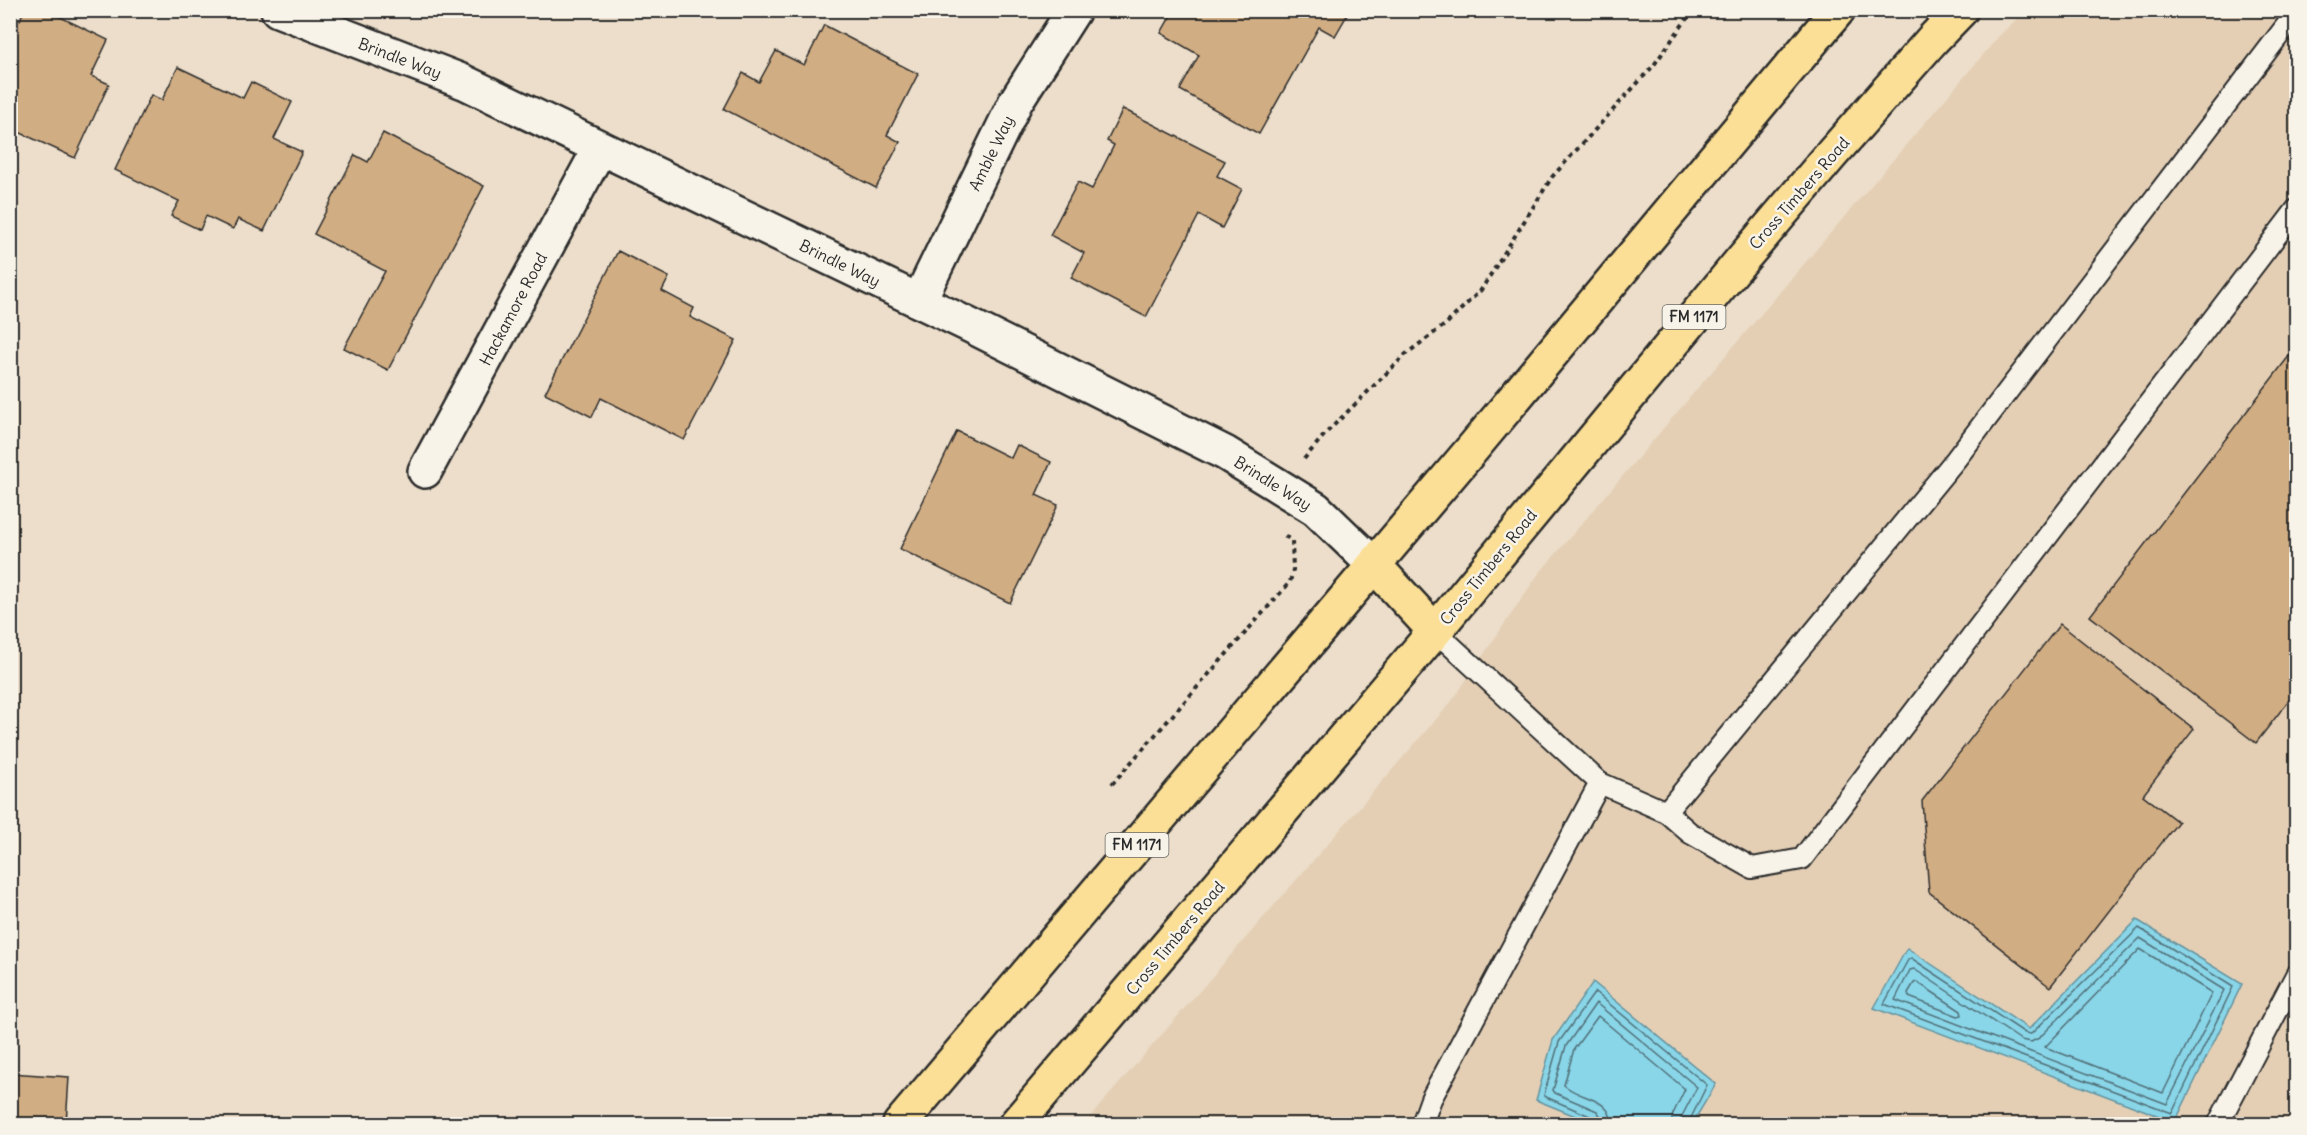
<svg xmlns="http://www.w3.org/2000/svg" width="2307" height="1135" viewBox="0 0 2307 1135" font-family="Delius,sans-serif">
<rect width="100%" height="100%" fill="#ecdeca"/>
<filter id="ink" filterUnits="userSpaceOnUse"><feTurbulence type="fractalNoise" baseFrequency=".0167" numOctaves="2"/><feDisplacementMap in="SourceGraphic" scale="12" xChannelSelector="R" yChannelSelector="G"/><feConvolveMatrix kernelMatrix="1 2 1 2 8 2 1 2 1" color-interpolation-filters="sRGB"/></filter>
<g filter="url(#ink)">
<!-- built -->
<path fill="#e4cfb5" d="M 2025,11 L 2296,11 L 2296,1111 L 2290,1124 L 1084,1124 L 1452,701 L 1537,576 L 2000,35 Z"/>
<!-- water -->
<g fill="#89d6e9" stroke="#63929d" stroke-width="1.5">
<path d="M 2137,920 L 2242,984 L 2175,1122 L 1874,1008 L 1907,948 L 2029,1029 Z"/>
<path d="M 1593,982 L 1716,1084 L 1692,1124 L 1595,1124 L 1536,1100 L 1553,1040 Z"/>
</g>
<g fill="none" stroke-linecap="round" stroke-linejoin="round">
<!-- shore -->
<g stroke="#516f77" stroke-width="1.5">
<path d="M 2139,928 L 2233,987 L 2172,1113 L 1884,1004 L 1908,960 L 1911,958 L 2025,1033 L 2031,1034 Z"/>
<path d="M 2140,938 L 2224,990 L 2167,1104 L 1895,1000 L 1910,970 L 1914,969 L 2021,1040 L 2031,1042 L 2039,1038 Z"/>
<path d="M 2140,949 L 2212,993 L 2163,1093 L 2045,1047 Z"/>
<path d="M 1917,982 L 1961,1011 L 1962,1015 L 1958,1016 L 1909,997 L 1908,993 L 1914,983 Z"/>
<path d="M 1595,1124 L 1592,1117 L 1546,1097 L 1544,1095 L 1559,1042 L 1595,992 L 1707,1085 L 1688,1124"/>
<path d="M 1603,1124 L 1601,1117 L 1597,1111 L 1555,1093 L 1553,1090 L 1566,1046 L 1596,1003 L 1697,1087 L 1681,1118 L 1680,1124"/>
<path d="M 1612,1124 C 1610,1096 1580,1100 1564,1085 L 1574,1049 L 1598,1016 L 1685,1089 L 1673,1114 L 1671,1124"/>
</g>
</g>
<!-- building -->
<g fill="#d1ad83" stroke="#2b2b2b" stroke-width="1.5">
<path d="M 24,10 L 46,10 L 108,40 L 91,76 L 109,84 L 75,158 L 10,128 L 10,16 L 20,20 Z"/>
<path d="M 1174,10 L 1350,10 L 1335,36 L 1319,27 L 1259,134 L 1180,90 L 1199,55 L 1161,33 Z"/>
<path d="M 824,25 L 918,74 L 887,135 L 900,142 L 876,188 L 724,109 L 743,73 L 759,82 L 776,51 L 804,65 Z"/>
<path d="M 178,67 L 243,98 L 251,82 L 292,102 L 274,139 L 302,152 L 264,231 L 238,219 L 233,229 L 206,216 L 200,230 L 171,216 L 179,201 L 115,170 L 151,95 L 162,100 Z"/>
<path d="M 1123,109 L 1225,161 L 1217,176 L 1242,189 L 1222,228 L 1199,215 L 1146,317 L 1071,278 L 1084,253 L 1050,235 L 1078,182 L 1092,189 L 1114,145 L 1107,141 Z"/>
<path d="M 383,133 L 484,186 L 388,370 L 344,348 L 385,271 L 314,234 L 355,155 L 368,162 Z"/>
<path d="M 618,251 L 669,277 L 662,291 L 694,308 L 690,317 L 736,340 L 684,440 L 601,398 L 592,417 L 545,393 Z"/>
<path d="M 2296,347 L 2296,691 L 2256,743 L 2090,616 Z"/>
<path d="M 957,431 L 1011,458 L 1017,445 L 1051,462 L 1036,495 L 1058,505 L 1010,603 L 900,549 Z"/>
<path d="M 2060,624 L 2194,729 L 2143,795 L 2178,822 L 2050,987 L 1929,892 L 1922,801 Z"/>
<path d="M 10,1073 L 69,1077 L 66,1124 L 10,1124 Z"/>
</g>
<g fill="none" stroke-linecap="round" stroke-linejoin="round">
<!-- lane casing -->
<g stroke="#2b2b2b" stroke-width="24">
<g id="lane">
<path d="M 2296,13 L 1956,459 L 1666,812 L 1690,833 L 1752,868 L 1802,859 L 2296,210"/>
<path d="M 1600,783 L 1666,812"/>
<path d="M 1422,1124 L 1431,1099 L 1600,783 L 1435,631"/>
<path d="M 2218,1124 L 2296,975"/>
</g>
</g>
<!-- street casing -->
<g stroke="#2b2b2b" stroke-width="38">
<g id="street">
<path d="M 278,10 L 464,82 L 969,325 L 1225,453 L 1316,509 L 1374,565"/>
<path d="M 919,301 L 1016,101 L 1074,10"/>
<path d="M 425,471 L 600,148"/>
</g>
</g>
<!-- primary casing -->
<g stroke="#2b2b2b" stroke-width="38">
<g id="primary">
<path d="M 1374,565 L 1435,631"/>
<path d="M 900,1124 L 1473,448 L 1838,10"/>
<path d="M 1016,1124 L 1435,631 L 1740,262 L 1831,155 L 1933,39 L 1961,10"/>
</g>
</g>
<!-- path -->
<g stroke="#2b2b2b" stroke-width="4" stroke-dasharray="4.5 4.5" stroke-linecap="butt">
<path d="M 1304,459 L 1326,433 L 1406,354 L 1446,324 L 1481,290 L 1552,177 L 1654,65 L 1693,10"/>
<path d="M 1112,784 L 1290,582 L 1293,570 L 1292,541 L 1284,535"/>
</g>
<!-- lane -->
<use href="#lane" stroke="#f7f3e8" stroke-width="20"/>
<!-- street -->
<use href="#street" stroke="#f7f3e8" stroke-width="33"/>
<!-- primary -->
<use href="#primary" stroke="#fbdf96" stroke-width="33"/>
</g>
</g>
<g text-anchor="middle" stroke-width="5" stroke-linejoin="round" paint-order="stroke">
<!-- shield labels -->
<g fill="#f7f3e8" stroke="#686764" stroke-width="1.5">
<rect x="1662.5" y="305" width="63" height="24" rx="4.5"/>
<rect x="1105.5" y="833" width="63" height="24" rx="4.5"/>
</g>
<g font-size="15" font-weight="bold" fill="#2b2b2b">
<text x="1694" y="322">FM 1171</text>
<text x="1137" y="850">FM 1171</text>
</g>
<!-- street labels -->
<g font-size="16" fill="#2b2b2b" stroke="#f7f3e8">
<text transform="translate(400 58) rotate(21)" y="6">Brindle Way</text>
<text transform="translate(991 153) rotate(-64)" y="6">Amble Way</text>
<text transform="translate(1799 193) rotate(-49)" y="6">Cross Timbers Road</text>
<text transform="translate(840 263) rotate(26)" y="6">Brindle Way</text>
<text transform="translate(513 309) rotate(-62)" y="6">Hackamore Road</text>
<text transform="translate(1273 483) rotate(32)" y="6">Brindle Way</text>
<text transform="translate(1488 567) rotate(-51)" y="6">Cross Timbers Road</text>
<text transform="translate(1175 938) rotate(-50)" y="6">Cross Timbers Road</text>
</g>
</g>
<!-- margin -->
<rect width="2307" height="1135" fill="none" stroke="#f7f3e8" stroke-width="36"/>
<rect x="18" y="18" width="2271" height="1099" fill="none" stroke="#2b2b2b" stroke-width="2" filter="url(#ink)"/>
</svg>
